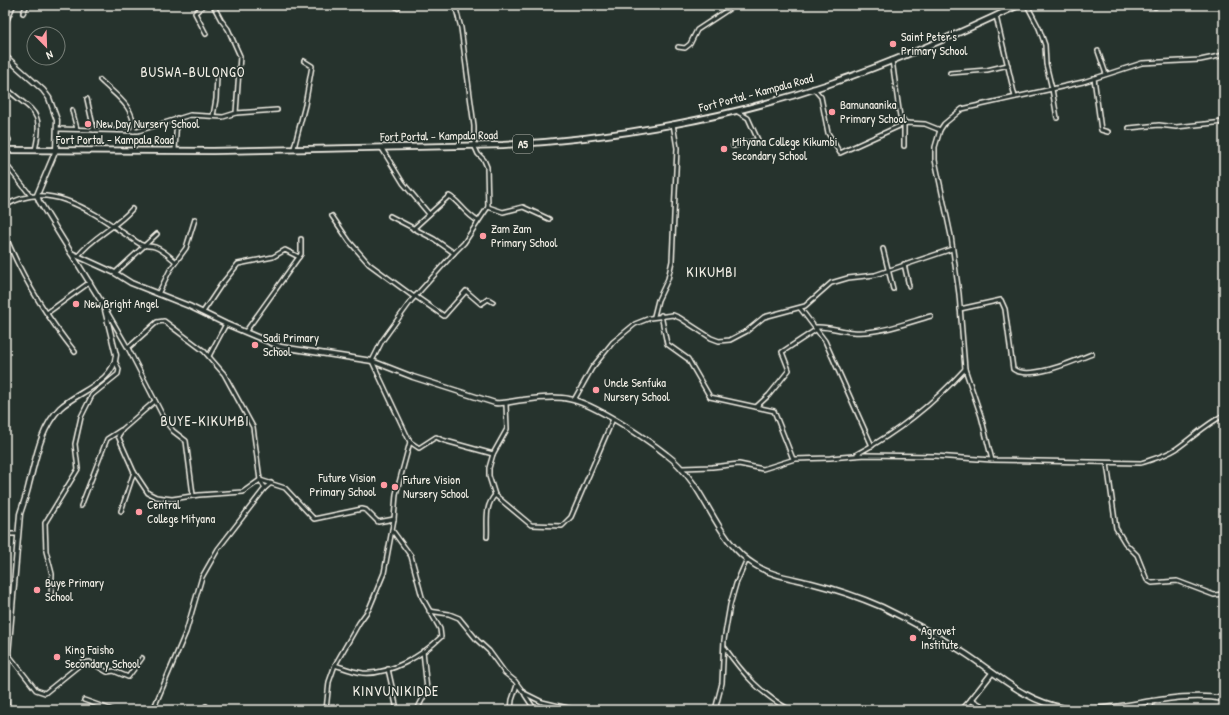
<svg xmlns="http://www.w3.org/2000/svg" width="1229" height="715" viewBox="0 0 1229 715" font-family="'Patrick Hand',sans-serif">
<rect width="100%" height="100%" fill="#26332d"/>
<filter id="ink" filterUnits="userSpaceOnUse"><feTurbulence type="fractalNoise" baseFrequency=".025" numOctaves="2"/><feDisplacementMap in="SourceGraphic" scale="8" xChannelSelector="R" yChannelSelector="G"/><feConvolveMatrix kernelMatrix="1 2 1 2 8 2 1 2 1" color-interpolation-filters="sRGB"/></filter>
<g filter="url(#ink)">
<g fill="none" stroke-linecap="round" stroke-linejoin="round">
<!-- street casing -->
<g stroke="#f4f1e8" stroke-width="6">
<g id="street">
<path d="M 204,5 L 195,13 L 206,34"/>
<path d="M 394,5 L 398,8"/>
<path d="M 1155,7 L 1155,5"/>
<path d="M 23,13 L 27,5"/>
<path d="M 996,16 L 1015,97"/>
<path d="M 678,47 L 685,48 L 690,44 L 697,30 L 735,5"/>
<path d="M 1098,51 L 1106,74"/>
<path d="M 892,60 L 899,110 L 900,116 L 906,123"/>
<path d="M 950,73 L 987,70 L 1008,65"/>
<path d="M 1094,78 L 1101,130 L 1108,132"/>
<path d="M 100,80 C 116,96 135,106 134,131"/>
<path d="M 5,87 C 31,112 45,108 35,150"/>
<path d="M 813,88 L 821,97 L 828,133 L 840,153 L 906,123 L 925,124 L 940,130"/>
<path d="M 87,99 L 94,130"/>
<path d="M 72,110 L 77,129"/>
<path d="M 236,113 L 277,110"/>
<path d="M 213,116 L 216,99 L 217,76"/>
<path d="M 1057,118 L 1052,89 L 1083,82 L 1142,63 L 1200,60 L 1224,55"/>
<path d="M 904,124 L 904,146"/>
<path d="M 1129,128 L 1159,125 L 1176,127 L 1224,122"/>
<path d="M 58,129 L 138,131 L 190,115 L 223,117 L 236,113 L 240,56 L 228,29 L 221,20 L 213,5"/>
<path d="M 5,133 L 9,140 L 5,145"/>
<path d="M 733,146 L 758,140 L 748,118 L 736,111"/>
<path d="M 381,147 L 403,183 L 429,214"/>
<path d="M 294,148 L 305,105 L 312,66 L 304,61"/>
<path d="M 175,150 L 177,118"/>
<path d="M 5,163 L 31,196"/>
<path d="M 5,206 C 53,176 101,219 140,244 C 145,247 150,245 155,247 C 163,250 169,256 175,261"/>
<path d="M 488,207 L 503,212 L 523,207 L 549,219"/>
<path d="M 332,216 L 349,241 L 369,264 L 414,297"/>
<path d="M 390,216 L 434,239 L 454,253"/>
<path d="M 413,229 L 449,196 C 456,198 466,215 478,221"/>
<path d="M 5,235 C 22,277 46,316 75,352"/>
<path d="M 883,249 L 893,289"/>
<path d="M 78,256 C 93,236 116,228 132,209"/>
<path d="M 904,264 L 909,286"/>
<path d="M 115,273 L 157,234"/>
<path d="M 158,294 L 170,270 L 186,248 L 195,219"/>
<path d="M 415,296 L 444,316 L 466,291 L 481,304 L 488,299 L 493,302"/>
<path d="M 800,308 L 825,341 L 872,446"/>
<path d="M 960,309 L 1001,300 L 1005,309 L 1013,369 C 1029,381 1075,361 1092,354"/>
<path d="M 106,310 L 128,348 L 166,422 L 173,431 L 186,441 L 193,495"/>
<path d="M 203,312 L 221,285 L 238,264 L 273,257 L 285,250 L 299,257"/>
<path d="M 47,313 L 90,282"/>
<path d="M 661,315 L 667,344 L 688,359 L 710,397 L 774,411 L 793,459"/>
<path d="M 654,316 L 658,300 L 668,279 L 672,261 L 677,148 L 673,124"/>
<path d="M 816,327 C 829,326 840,331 853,332 C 879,334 906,323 931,316"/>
<path d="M 246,331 L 301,254 L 301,239"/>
<path d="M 128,348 L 157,322 L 164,321 L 204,351 L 224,374 L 253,427 L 260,480 L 265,488"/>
<path d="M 209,356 L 226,324"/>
<path d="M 574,400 L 592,368 L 613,342 L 635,324 L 650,318 L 673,315 L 680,318 L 711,338 L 719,341 L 730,340 L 747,331 L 764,317 L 805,306 L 831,283 L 848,278 L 875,275 L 952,249"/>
<path d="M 155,401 L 123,429 L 118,436 L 134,472 L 148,493 L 156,497 L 172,499 L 199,495 L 243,492 L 260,480 L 285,488 L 314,519 L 362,509 L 366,510 L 378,522 L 394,519"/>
<path d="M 506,404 L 507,429 L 493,454 L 489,468 L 489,476 L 495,495 L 531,525 L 562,526 L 571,517 L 613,419"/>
<path d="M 756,407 L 769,395 L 789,370 L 782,352 L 817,329"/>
<path d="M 410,442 L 419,448 L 436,437 L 442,440 L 493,454"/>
<path d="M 857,454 C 898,432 934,403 965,369"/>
<path d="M 992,460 L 981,416 L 965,369 L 959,294 L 951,236 L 935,160 L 935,147 L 940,130 L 944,124 L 962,109 L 1052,89 L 1046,64 L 1045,45 L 1039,28 L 1027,5"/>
<path d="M 1107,463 L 1116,528 L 1125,543 L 1137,555 L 1147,580 L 1152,583 L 1177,581 L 1214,595 L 1224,594"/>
<path d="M 682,468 L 712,467 L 739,464 L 763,469 L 795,459 L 830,458 L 865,455 L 935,456 L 992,460 L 1141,463 C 1153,459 1165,456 1176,449 C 1192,438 1206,424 1224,415"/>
<path d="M 81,506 L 107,439 L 121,430"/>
<path d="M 121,511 L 134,472"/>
<path d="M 5,534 L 17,534"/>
<path d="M 487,537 C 488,522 484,507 495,495"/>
<path d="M 51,597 L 52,574 L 46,551 L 45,523 L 78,469 L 75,444 L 81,417 L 92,395 L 118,374 L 119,369 L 116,363"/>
<path d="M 429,611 L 449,614 L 459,618 L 477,640 L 489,651 L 505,673 L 515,681 L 524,693 L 542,702 L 576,710"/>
<path d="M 725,648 C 743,674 762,695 790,710"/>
<path d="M 8,654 L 36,690 L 45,693 L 82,663 L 90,662 L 107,672 L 114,671 L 128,677 L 142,658"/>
<path d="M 335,665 C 344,668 353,672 363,673 C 390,675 423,655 441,637 L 440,629 L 422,597 L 411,556 L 392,530"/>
<path d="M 388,669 L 396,705"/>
<path d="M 525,695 L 535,710"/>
<path d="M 84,700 L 112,710"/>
<path d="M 153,710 L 186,632 L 202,577 L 218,549 L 265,488 L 271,483"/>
<path d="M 206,710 L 206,706"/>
<path d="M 326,710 L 329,682 L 335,665 L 359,623 L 369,609 L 384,573 L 394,519 L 396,494 L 410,442 L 372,361 L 382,341 L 411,301 L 454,253 L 464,243 L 488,207 L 487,167 L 484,160 L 478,154 L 474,145 L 474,126 L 461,28 L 455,5 L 425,5"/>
<path d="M 417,710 L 427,690 L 423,651"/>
<path d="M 511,710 L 512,700 L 517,685"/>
<path d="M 715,710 L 722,683 L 724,640 L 730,605 L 736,584 L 747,559"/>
</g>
</g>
<!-- secondary casing -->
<g stroke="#f4f1e8" stroke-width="7">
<g id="secondary">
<path d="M 5,23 L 13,5"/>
<path d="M 5,56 L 43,90 L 49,98 L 57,120 L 56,150 L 37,195 L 39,201 L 104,306 L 116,355 C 114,383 78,391 60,408 C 40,429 36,458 29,484 C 27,494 23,504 20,514 L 5,690"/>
<path d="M 71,253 L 115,273 L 131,283 L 189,306 L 226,324 L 281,347 L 372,361 L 413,377 L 495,403 C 505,404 513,401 523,400 C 537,398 556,396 569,399 C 593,403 647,439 667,455 C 677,462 685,472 693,483 C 713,512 724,546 755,565 C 772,576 792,578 811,583 C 835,589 859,597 882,607 C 911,621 940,637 966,654 C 998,675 1026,702 1065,708 C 1116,715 1172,689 1224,699"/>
<path d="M 5,692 L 7,710"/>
<path d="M 962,710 L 971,700"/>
<path d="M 989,710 L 971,700 L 992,673"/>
<path d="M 1148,710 L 1150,708 L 1152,701"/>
</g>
</g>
<!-- primary casing -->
<g stroke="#f4f1e8" stroke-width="8">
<path id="primary" d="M 5,150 L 213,151 L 503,145 C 611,139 727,119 829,84 C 894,62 958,34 1019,5"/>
</g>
<!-- street -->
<use href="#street" stroke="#26332d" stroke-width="3"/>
<!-- secondary -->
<use href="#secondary" stroke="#26332d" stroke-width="4"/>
<!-- primary -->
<use href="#primary" stroke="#26332d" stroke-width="4.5"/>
</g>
</g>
<!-- markers -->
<g fill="#ff9aa2" stroke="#26332d" stroke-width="1.5">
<circle cx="893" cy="44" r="4"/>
<circle cx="832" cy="112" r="4"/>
<circle cx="88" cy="124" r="4"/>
<circle cx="724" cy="149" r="4"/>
<circle cx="483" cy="236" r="4"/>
<circle cx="76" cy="304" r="4"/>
<circle cx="255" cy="345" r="4"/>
<circle cx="596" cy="390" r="4"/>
<circle cx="384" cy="485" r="4"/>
<circle cx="395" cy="487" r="4"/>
<circle cx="139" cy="512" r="4"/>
<circle cx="37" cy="590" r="4"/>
<circle cx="913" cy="638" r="4"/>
<circle cx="57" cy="657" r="4"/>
</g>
<g text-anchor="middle" stroke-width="3" stroke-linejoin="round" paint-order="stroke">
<!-- shield labels -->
<rect fill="#26332d" stroke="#b6b8b0" stroke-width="1" x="513" y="135" width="20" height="18" rx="3"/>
<g font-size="11" font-weight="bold" fill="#f4f1e8">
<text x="523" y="148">A5</text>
</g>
<!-- poi labels -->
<g font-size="12" fill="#f4f1e8" stroke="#26332d" text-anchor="start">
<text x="901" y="41">Saint Peter's<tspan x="901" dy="14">Primary School</tspan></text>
<text x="840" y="109">Bamunaanika<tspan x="840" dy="14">Primary School</tspan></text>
<text x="96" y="128">New Day Nursery School</text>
<text x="732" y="146">Mityana College Kikumbi<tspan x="732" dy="14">Secondary School</tspan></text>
<text x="491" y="233">Zam Zam<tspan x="491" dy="14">Primary School</tspan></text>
<text x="84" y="308">New Bright Angel</text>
<text x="263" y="342">Sadi Primary<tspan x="263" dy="14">School</tspan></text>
<text x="604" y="387">Uncle Senfuka<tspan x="604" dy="14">Nursery School</tspan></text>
<text x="376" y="482" text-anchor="end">Future Vision<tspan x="376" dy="14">Primary School</tspan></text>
<text x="403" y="484">Future Vision<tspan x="403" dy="14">Nursery School</tspan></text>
<text x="147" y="509">Central<tspan x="147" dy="14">College Mityana</tspan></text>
<text x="45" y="587">Buye Primary<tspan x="45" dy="14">School</tspan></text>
<text x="921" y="635">Agrovet<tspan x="921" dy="14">Institute</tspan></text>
<text x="65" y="654">King Faisho<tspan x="65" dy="14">Secondary School</tspan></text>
</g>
<!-- street labels -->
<g font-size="12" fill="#f4f1e8" stroke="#26332d">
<text transform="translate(756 93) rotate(-15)" y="4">Fort Portal - Kampala Road</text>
<text transform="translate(439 136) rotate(-1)" y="4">Fort Portal - Kampala Road</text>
<text x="115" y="144">Fort Portal - Kampala Road</text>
</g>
<!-- quarter labels -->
<g font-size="14" letter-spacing="1" fill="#f4f1e8" stroke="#26332d">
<text x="193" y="77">BUSWA-BULONGO</text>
<text x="712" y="277">KIKUMBI</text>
<text x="205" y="426">BUYE-KIKUMBI</text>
<text x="396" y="696">KINVUNIKIDDE</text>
</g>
</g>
<!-- margin -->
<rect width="1229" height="715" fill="none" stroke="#26332d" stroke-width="20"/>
<rect x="10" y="10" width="1209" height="695" fill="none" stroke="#f4f1e8" stroke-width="1.5" filter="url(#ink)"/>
<!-- north arrow -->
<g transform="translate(46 46) rotate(157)"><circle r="19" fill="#26332d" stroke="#787f78"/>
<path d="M0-3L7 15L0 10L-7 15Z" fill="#ff9aa2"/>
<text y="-6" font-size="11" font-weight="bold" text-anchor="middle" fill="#f4f1e8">N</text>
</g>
</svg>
